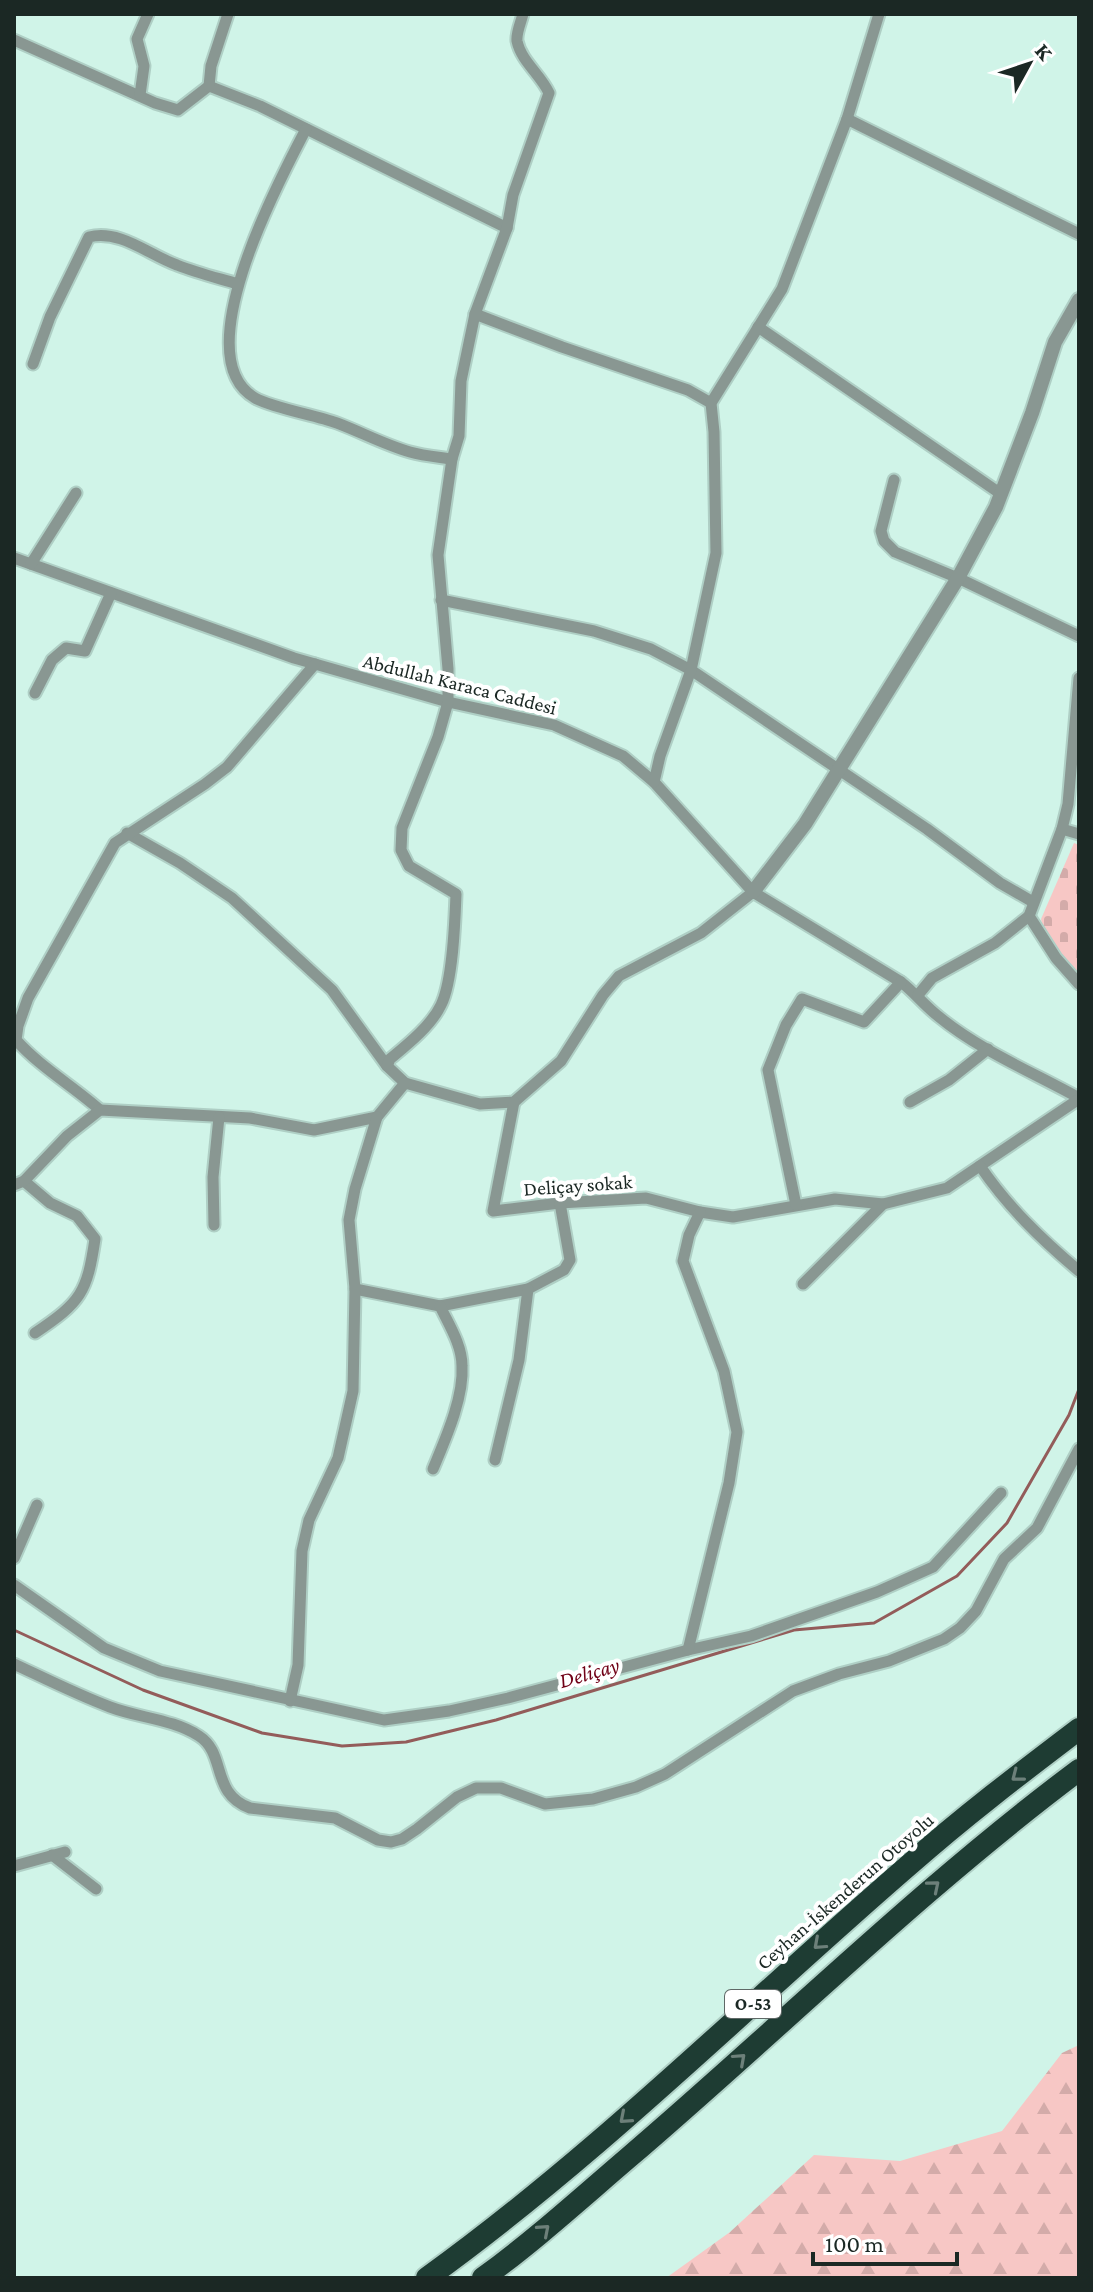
<svg xmlns="http://www.w3.org/2000/svg" width="1093" height="2292" viewBox="0 0 1093 2292" font-family="'Crimson Pro',serif">
<defs>
<pattern id="forest-firs" width="22" height="20" patternUnits="userSpaceOnUse" patternTransform="scale(2)"><rect width="22" height="20" fill="#f7c7c5"/><path d="M5 1l3.5 6h-7zM16 11l3.5 6h-7z" fill="#d3aba9"/></pattern>
<pattern id="cemetery-stones" width="16" height="16" patternUnits="userSpaceOnUse" patternTransform="scale(2)"><rect width="16" height="16" fill="#f7c7c5"/><path d="M2 7V4a2 2 0 0 1 4 0v3zM10 15v-3a2 2 0 0 1 4 0v3z" fill="#d3aba9"/></pattern>
</defs>
<rect width="100%" height="100%" fill="#d0f4e8"/>
<!-- forest -->
<path fill="url(#forest-firs)" d="M 1079,2045 L 1079,2278 L 666,2278 L 730,2232 L 814,2155 L 900,2161 L 1002,2131 L 1062,2053 Z"/>
<!-- cemetery -->
<path fill="url(#cemetery-stones)" d="M 1074,843 L 1079,845 L 1079,978 L 1045,937 L 1041,919 Z"/>
<g fill="none" stroke-linecap="round" stroke-linejoin="round">
<!-- stream -->
<path stroke="#935c5a" stroke-width="3" d="M 14,1630 L 143,1690 L 262,1733 L 342,1746 L 406,1742 L 496,1720 L 794,1630 L 874,1623 L 957,1576 L 1007,1523 L 1069,1415 L 1079,1389"/>
<!-- minor casing -->
<g stroke="#afcfc5" stroke-width="15">
<g id="minor">
<path d="M 14,40 L 155,103 L 178,110 L 209,86 L 260,106 L 507,228"/>
<path d="M 209,86 L 211,66 L 228,14"/>
<path d="M 140,95 L 144,66 L 137,39 L 148,14"/>
<path d="M 847,119 L 1079,234"/>
<path d="M 306,129 C 280,179 184,357 255,398 C 273,408 315,415 337,423 C 361,432 385,445 410,452 C 424,456 439,457 452,459"/>
<path d="M 475,314 L 562,347 L 688,390 L 711,403"/>
<path d="M 758,327 L 1001,494"/>
<path d="M 33,364 L 50,317 L 89,237 C 120,229 149,255 177,265 C 197,273 218,278 238,284"/>
<path d="M 894,480 L 881,531 L 884,541 L 895,552 L 958,578 L 1079,636"/>
<path d="M 14,558 L 294,658 L 448,702 L 554,725 L 623,756 L 654,782 L 753,892 L 901,982 C 914,992 924,1005 938,1016 C 979,1050 1032,1072 1079,1098"/>
<path d="M 31,564 L 76,493"/>
<path d="M 441,600 L 594,631 L 651,649 L 691,670 L 927,829 L 1000,883 L 1033,902"/>
<path d="M 35,693 L 52,660 L 66,648 L 85,651 L 111,593"/>
<path d="M 654,782 L 660,756 L 691,670 L 716,553 L 714,432 L 711,403 L 782,289 L 847,119 L 879,14"/>
<path d="M 1062,829 L 1079,834"/>
<path d="M 127,833 L 180,863 L 232,898 L 332,990 L 387,1066 L 405,1083 L 480,1104 L 514,1102 L 561,1061 L 603,995 L 619,976 L 701,933 L 753,892"/>
<path d="M 1029,916 L 1056,958 L 1079,984"/>
<path d="M 918,995 L 932,978 L 995,943 L 1029,916 L 1062,829 L 1068,804 L 1079,678"/>
<path d="M 387,1066 L 390,1059 C 407,1045 431,1026 441,1005 C 453,981 455,921 456,894 L 409,866 L 401,850 L 402,828 L 438,737 L 448,702 L 448,669 L 438,555 L 452,459 L 459,436 L 461,381 L 475,314 L 507,228 L 513,195 L 549,93 C 541,75 521,61 517,41 C 516,33 521,22 523,14"/>
<path d="M 514,1102 L 493,1211 L 560,1203 L 646,1198 L 700,1212 L 733,1217 L 835,1199 L 883,1204 L 947,1188 L 1079,1099"/>
<path d="M 910,1102 L 949,1080 L 988,1049"/>
<path d="M 100,1110 C 73,1086 40,1067 16,1040 L 18,1026 L 28,998 L 115,843 L 205,784 L 227,767 L 315,664"/>
<path d="M 980,1166 C 1008,1207 1041,1239 1079,1271"/>
<path d="M 24,1181 L 50,1203 L 77,1216 L 95,1239 C 87,1293 81,1302 35,1333"/>
<path d="M 14,1185 L 24,1181 L 67,1136 L 100,1110 L 250,1118 L 314,1130 L 377,1117 L 405,1083"/>
<path d="M 796,1205 L 768,1070 L 786,1025 L 802,999 L 864,1022 L 901,982"/>
<path d="M 214,1225 L 213,1177 L 219,1117"/>
<path d="M 803,1284 L 883,1204"/>
<path d="M 355,1289 L 440,1306 L 528,1289 L 564,1270 L 570,1260 L 560,1203"/>
<path d="M 495,1460 L 519,1360 L 528,1289"/>
<path d="M 433,1469 C 445,1440 464,1398 462,1366 C 462,1345 449,1325 440,1306"/>
<path d="M 14,1558 L 37,1505"/>
<path d="M 14,1585 L 104,1648 L 160,1671 L 384,1720 L 449,1711 L 508,1698 L 688,1650 L 751,1636 L 877,1592 L 933,1567 L 1001,1493"/>
<path d="M 688,1650 L 729,1483 L 737,1432 L 724,1371 L 683,1261 L 689,1235 L 700,1212"/>
<path d="M 14,1664 C 46,1679 78,1695 110,1707 C 139,1718 173,1719 199,1736 C 227,1754 210,1793 250,1808 L 335,1818 L 378,1840 L 391,1842 L 402,1839 L 417,1829 L 457,1797 L 476,1788 L 501,1788 L 545,1804 L 593,1799 L 636,1787 L 665,1774 L 793,1691 L 839,1674 L 889,1661 L 944,1639 L 960,1628 L 976,1611 L 1004,1559 L 1037,1528 L 1079,1449"/>
<path d="M 290,1701 L 298,1665 L 302,1551 L 309,1520 L 338,1458 L 353,1391 L 355,1289 L 349,1220 L 355,1189 L 377,1117"/>
<path d="M 52,1855 L 96,1889"/>
<path d="M 14,1866 L 65,1852"/>
</g>
</g>
<!-- tertiary casing -->
<g stroke="#afcfc5" stroke-width="18">
<path id="tertiary" d="M 753,892 L 805,824 L 958,578 L 996,507 L 1032,413 L 1055,342 L 1079,300"/>
</g>
<!-- motorway casing -->
<g stroke="#afcfc5" stroke-width="26">
<g id="motorway">
<path d="M 427,2278 C 599,2154 749,2003 909,1865 C 963,1817 1021,1773 1079,1729"/>
<path d="M 483,2278 C 534,2241 580,2199 628,2158 C 779,2029 920,1889 1079,1770"/>
</g>
</g>
<!-- minor -->
<use href="#minor" stroke="#899792" stroke-width="11"/>
<!-- tertiary -->
<use href="#tertiary" stroke="#899792" stroke-width="14"/>
<!-- motorway -->
<use href="#motorway" stroke="#1e3c33" stroke-width="22"/>
</g>
<!-- one-way arrows -->
<defs><path id="oneway-chevron" d="M-2-3.5L2.5 0L-2 3.5" fill="none" stroke-width="1.6" stroke-linecap="round" stroke-linejoin="round" transform="scale(2)"/></defs>
<g stroke="#6d807a">
<use href="#oneway-chevron" transform="translate(1017 1776) rotate(142)"/>
<use href="#oneway-chevron" transform="translate(934 1886) rotate(-40)"/>
<use href="#oneway-chevron" transform="translate(819 1944) rotate(138)"/>
<use href="#oneway-chevron" transform="translate(740 2059) rotate(-42)"/>
<use href="#oneway-chevron" transform="translate(625 2118) rotate(139)"/>
<use href="#oneway-chevron" transform="translate(544 2230) rotate(-41)"/>
</g>
<g text-anchor="middle" stroke-width="8" stroke-linejoin="round" paint-order="stroke">
<!-- shield labels -->
<rect fill="#fff" stroke="#5f6866" stroke-width="2" x="725" y="1990" width="56" height="28" rx="6"/>
<g font-size="18" font-weight="bold" fill="#1b2824">
<text x="753" y="2010">O-53</text>
</g>
<!-- street labels -->
<g font-size="20" fill="#1b2824" stroke="#fff">
<text transform="translate(460 684) rotate(14)" y="7">Abdullah Karaca Caddesi</text>
<text transform="translate(578 1185) rotate(-4)" y="7">Deliçay sokak</text>
<text transform="translate(845 1891) rotate(-41)" y="7">Ceyhan-İskenderun Otoyolu</text>
</g>
<!-- water labels -->
<g font-size="22" font-style="italic" fill="#700116" stroke="#fff">
<text transform="translate(589 1672) rotate(-16)" y="8">Deliçay</text>
</g>
</g>
<!-- border -->
<rect width="1093" height="2292" fill="none" stroke="#1b2824" stroke-width="32"/>
<!-- north arrow -->
<g transform="translate(1029 64) rotate(50)" stroke="#ffffff" stroke-width="6" paint-order="stroke">
<path d="M0-6L14 30L0 20L-14 30Z" fill="#1b2824"/>
<text y="-12" font-size="22" font-weight="bold" text-anchor="middle" fill="#1b2824">K</text>
</g>
<!-- scale -->
<path d="M813 2252v12h144v-12" fill="none" stroke="#1b2824" stroke-width="4"/>
<text x="825" y="2252" font-size="24" fill="#1b2824" stroke="#ffffff" stroke-width="6" paint-order="stroke">100 m</text>
</svg>
